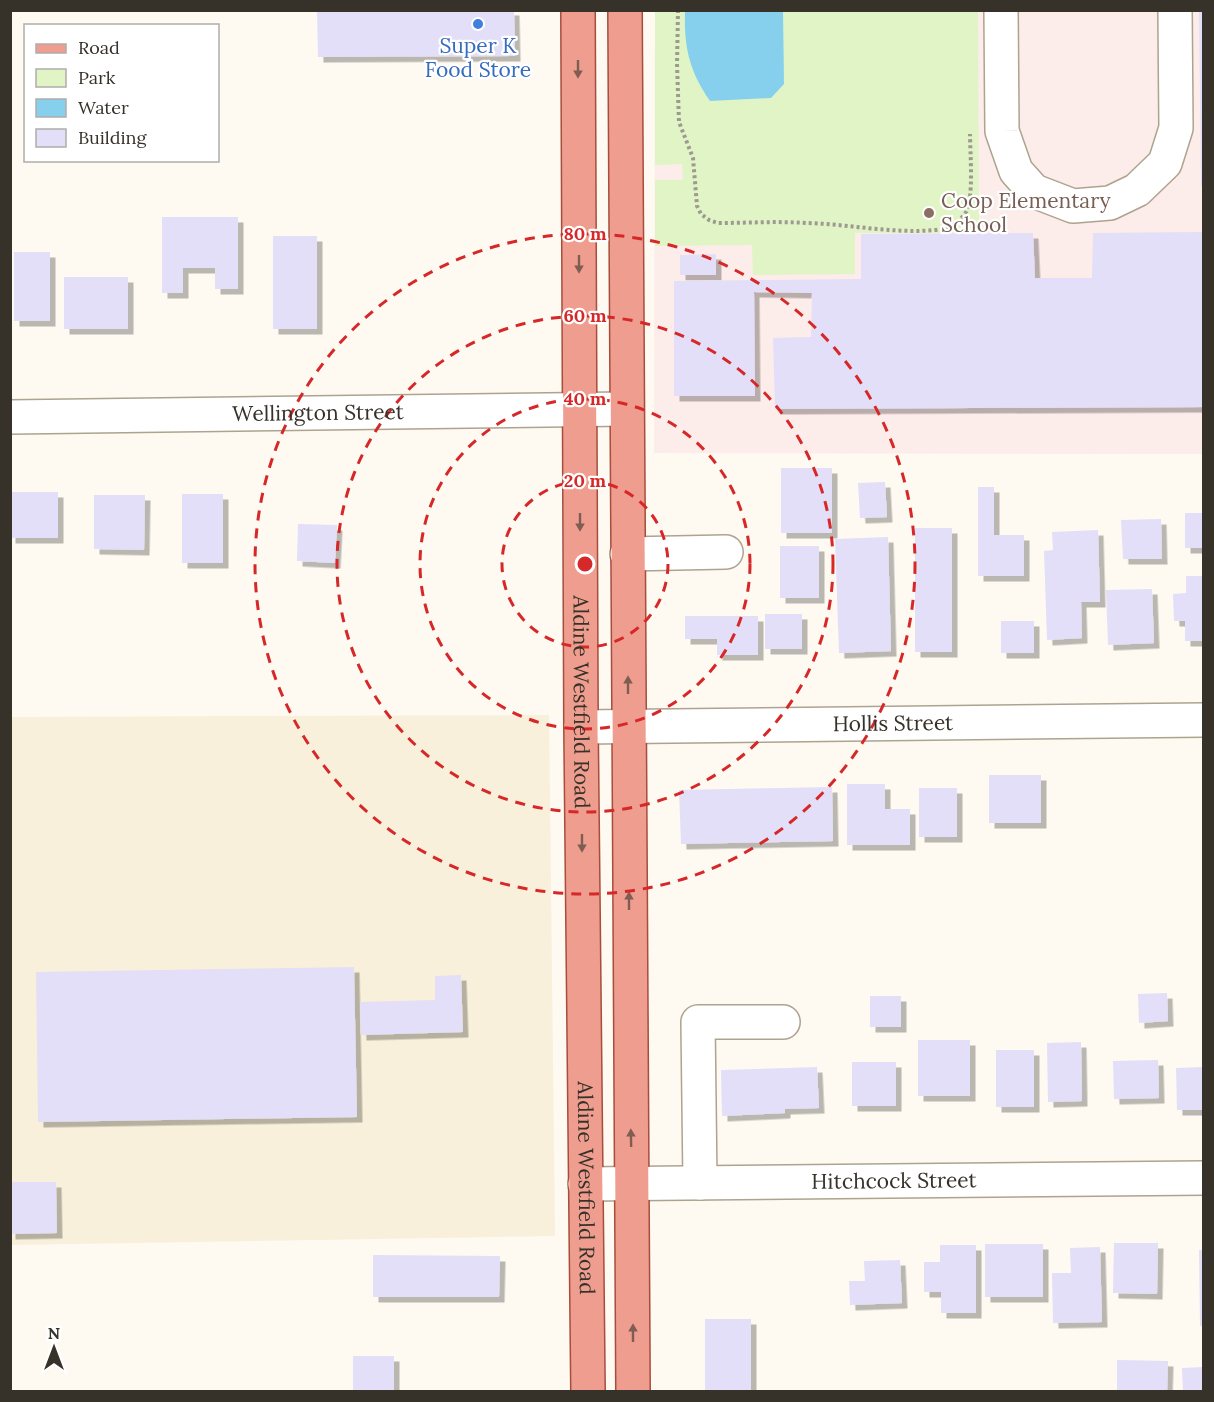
<svg xmlns="http://www.w3.org/2000/svg" width="1214" height="1402" viewBox="0 0 1214 1402" font-family="Lora,serif">
<defs>
<filter id="shadow"><feDropShadow dx="5.5" dy="5.5" stdDeviation="0" flood-color="#0004"/></filter>
</defs>
<rect width="100%" height="100%" fill="#fef9f1"/>
<!-- industrial -->
<path fill="#f8f0da" d="M 549,715 L 555,1236 L 11,1245 L 10,717 Z"/>
<!-- education -->
<path fill="#fcecea" d="M 655,11 L 1203,11 L 1203,454 L 654,453 Z"/>
<!-- green -->
<path fill="#e1f4c5" d="M 655,11 L 978,11 L 979,233 L 855,233 L 855,274 L 753,275 L 752,245 L 655,246 L 655,180 L 683,180 L 682,164 L 655,165 Z"/>
<!-- water -->
<path fill="#86d0ee" d="M 685,11 L 783,11 L 784,84 L 771,98 L 710,101 C 689,71 684,47 685,11 Z"/>
<!-- building -->
<g fill="#e3dff8" filter="url(#shadow)">
<path d="M 317,10 L 514,10 L 515,56 L 318,57 Z"/>
<path d="M 1199,10 L 1204,10 L 1204,186 L 1201,186 Z"/>
<path d="M 162,217 L 238,217 L 238,289 L 215,289 L 215,268 L 183,268 L 183,293 L 162,293 Z"/>
<path d="M 1204,232 L 1204,407 L 775,409 L 773,338 L 811,337 L 812,293 L 754,292 L 755,396 L 674,396 L 674,281 L 861,279 L 861,234 L 1033,233 L 1035,278 L 1092,278 L 1093,233 Z"/>
<rect x="273" y="236" width="44" height="93"/>
<rect x="14" y="252" width="36" height="69"/>
<path d="M 716,254 L 716,275 L 680,275 L 680,255 Z"/>
<rect x="64" y="277" width="64" height="52"/>
<rect x="781" y="468" width="51" height="65"/>
<path d="M 885,482 L 887,517 L 860,518 L 858,483 Z"/>
<path d="M 978,487 L 994,487 L 994,535 L 1024,535 L 1024,576 L 978,576 Z"/>
<rect x="10" y="492" width="48" height="46"/>
<rect x="182" y="494" width="41" height="69"/>
<path d="M 94,495 L 145,495 L 144,550 L 94,549 Z"/>
<rect x="1185" y="513" width="19" height="35"/>
<path d="M 1161,519 L 1162,559 L 1123,559 L 1121,520 Z"/>
<path d="M 298,524 L 337,525 L 335,563 L 297,561 Z"/>
<rect x="915" y="528" width="37" height="124"/>
<path d="M 1098,530 L 1100,602 L 1081,602 L 1082,638 L 1047,640 L 1044,551 L 1053,550 L 1052,532 Z"/>
<path d="M 888,537 L 891,651 L 839,653 L 835,539 Z"/>
<rect x="780" y="546" width="39" height="52"/>
<path d="M 1186,576 L 1204,576 L 1204,641 L 1185,641 L 1185,621 L 1174,621 L 1173,594 L 1186,593 Z"/>
<path d="M 1152,589 L 1154,643 L 1108,645 L 1106,590 Z"/>
<rect x="765" y="614" width="37" height="35"/>
<path d="M 685,616 L 758,616 L 758,655 L 717,655 L 717,639 L 685,639 Z"/>
<rect x="1001" y="621" width="33" height="32"/>
<rect x="989" y="775" width="52" height="48"/>
<path d="M 847,784 L 885,784 L 885,809 L 910,809 L 910,845 L 847,845 Z"/>
<path d="M 832,787 L 833,841 L 681,844 L 679,790 Z"/>
<rect x="919" y="788" width="38" height="49"/>
<path d="M 354,967 L 357,1117 L 38,1122 L 36,972 Z"/>
<path d="M 461,975 L 463,1032 L 361,1035 L 360,1002 L 435,1000 L 435,976 Z"/>
<path d="M 1167,993 L 1168,1021 L 1139,1023 L 1138,994 Z"/>
<rect x="870" y="996" width="31" height="31"/>
<rect x="918" y="1040" width="52" height="56"/>
<path d="M 1081,1042 L 1082,1101 L 1048,1102 L 1047,1043 Z"/>
<rect x="996" y="1050" width="38" height="57"/>
<path d="M 1158,1060 L 1159,1098 L 1114,1099 L 1113,1061 Z"/>
<rect x="852" y="1062" width="44" height="44"/>
<path d="M 817,1067 L 819,1108 L 785,1109 L 785,1113 L 722,1116 L 721,1070 Z"/>
<path d="M 1204,1067 L 1204,1110 L 1177,1110 L 1176,1068 Z"/>
<path d="M 10,1182 L 56,1182 L 57,1233 L 10,1234 Z"/>
<path d="M 1114,1243 L 1158,1243 L 1157,1294 L 1113,1293 Z"/>
<rect x="985" y="1244" width="58" height="53"/>
<path d="M 940,1245 L 976,1245 L 976,1313 L 941,1313 L 941,1292 L 924,1292 L 924,1262 L 940,1262 Z"/>
<path d="M 1100,1247 L 1102,1322 L 1053,1323 L 1052,1273 L 1071,1273 L 1070,1248 Z"/>
<path d="M 1199,1250 L 1204,1250 L 1204,1326 L 1200,1326 Z"/>
<path d="M 373,1255 L 500,1256 L 499,1297 L 373,1297 Z"/>
<path d="M 900,1260 L 902,1303 L 850,1305 L 849,1281 L 865,1281 L 864,1261 Z"/>
<rect x="705" y="1319" width="46" height="72"/>
<rect x="353" y="1356" width="41" height="36"/>
<path d="M 1117,1360 L 1168,1361 L 1167,1392 L 1117,1391 Z"/>
<path d="M 1204,1367 L 1204,1392 L 1183,1392 L 1182,1368 Z"/>
</g>
<g fill="none" stroke-linecap="round" stroke-linejoin="round">
<!-- minor casing -->
<g stroke="#ada38f" stroke-width="36">
<g id="minor">
<path d="M 1001,10 L 1002,131 L 1016,171 L 1034,191 L 1073,206 L 1110,203 L 1137,190 L 1165,163 L 1176,128 L 1175,10"/>
<path id="s1" d="M 10,417 L 626,409"/>
<path d="M 627,554 L 726,552"/>
<path id="s2" d="M 581,727 L 1204,720"/>
<path d="M 700,1183 L 698,1022 L 783,1022"/>
<path id="s3" d="M 585,1184 L 1204,1178"/>
</g>
</g>
<!-- major casing -->
<g stroke="#a74d3c" stroke-width="36">
<g id="major">
<path id="s4" d="M 578,10 L 581,727 L 588,1392"/>
<path d="M 625,10 L 633,1392"/>
</g>
</g>
<!-- path -->
<path stroke="#9e9a92" stroke-width="4" stroke-dasharray="3 3" stroke-linecap="butt" d="M 678,10 L 677,64 L 679,122 L 693,158 L 697,206 L 701,214 L 709,220 L 718,223 C 748,223 777,221 806,223 C 849,224 893,234 935,230 C 948,229 959,223 966,212 C 974,198 970,152 970,134"/>
<!-- minor -->
<use href="#minor" stroke="#fff" stroke-width="33"/>
<!-- major -->
<use href="#major" stroke="#ef9d8f" stroke-width="33"/>
</g>
<!-- one-way arrows -->
<defs><path id="oneway-solid" d="M-6-.8H1V-3.2L6.5 0L1 3.2V.8H-6Z" transform="scale(1.5)"/></defs>
<g fill="#805d52">
<use href="#oneway-solid" transform="translate(578 69) rotate(90)"/>
<use href="#oneway-solid" transform="translate(579 264) rotate(90)"/>
<use href="#oneway-solid" transform="translate(580 522) rotate(90)"/>
<use href="#oneway-solid" transform="translate(628 685) rotate(-90)"/>
<use href="#oneway-solid" transform="translate(582 843) rotate(90)"/>
<use href="#oneway-solid" transform="translate(629 901) rotate(-90)"/>
<use href="#oneway-solid" transform="translate(631 1138) rotate(-91)"/>
<use href="#oneway-solid" transform="translate(633 1333) rotate(-90)"/>
</g>
<!-- distance rings -->
<g fill="none" stroke="#d62828" stroke-width="3" stroke-dasharray="10 8">
<circle cx="585" cy="564" r="83"/>
<circle cx="585" cy="564" r="165"/>
<circle cx="585" cy="564" r="248"/>
<circle cx="585" cy="564" r="330"/>
</g>
<!-- markers -->
<circle fill="#3f7fe0" stroke="#fff" stroke-width="2" cx="478" cy="24" r="6"/>
<circle fill="#8d6e63" stroke="#fff" stroke-width="2" cx="929" cy="213" r="6"/>
<g text-anchor="middle" stroke-width="4.5" stroke-linejoin="round" paint-order="stroke">
<!-- shop labels -->
<g font-size="21" fill="#366cbe" stroke="#fff">
<text x="478" y="53">Super K<tspan x="478" dy="24">Food Store</tspan></text>
</g>
<!-- education labels -->
<g font-size="21" fill="#785e54" stroke="#fff" text-anchor="start">
<text x="941" y="208">Coop Elementary<tspan x="941" dy="24">School</tspan></text>
</g>
<!-- street labels -->
<g font-size="21" fill="#36322a" stroke="#fff">
<text dy="7" stroke="none"><textPath href="#s1" startOffset="308">Wellington Street</textPath></text>
<text dy="7" stroke="none"><textPath href="#s4" startOffset="692">Aldine Westfield Road</textPath></text>
<text dy="7" stroke="none"><textPath href="#s2" startOffset="312">Hollis Street</textPath></text>
<text dy="7" stroke="none"><textPath href="#s3" startOffset="309">Hitchcock Street</textPath></text>
<text dy="7" stroke="none"><textPath href="#s4" startOffset="1178">Aldine Westfield Road</textPath></text>
</g>
</g>
<circle cx="585" cy="564" r="9" fill="#d62828" stroke="#fff" stroke-width="3"/>
<g font-size="18" text-anchor="middle" font-weight="bold" fill="#d62828" stroke="#fff" stroke-width="4.5" stroke-linejoin="round" paint-order="stroke">
<text x="585" y="240">80 m</text>
<text x="585" y="322">60 m</text>
<text x="585" y="405">40 m</text>
<text x="585" y="487">20 m</text>
</g>
<!-- border -->
<rect width="1214" height="1402" fill="none" stroke="#36322a" stroke-width="24"/>
<!-- legend -->
<rect x="24" y="24" width="195" height="138" fill="#ffffff" stroke="#afadaa" stroke-width="1.5"/>
<rect x="36" y="44" width="30" height="9" fill="#ef9d8f" stroke="#afadaa" stroke-width="1.5"/>
<text x="78" y="54" font-size="18" fill="#36322a">Road</text>
<rect x="36" y="69" width="30" height="18" fill="#e1f4c5" stroke="#afadaa" stroke-width="1.5"/>
<text x="78" y="84" font-size="18" fill="#36322a">Park</text>
<rect x="36" y="99" width="30" height="18" fill="#86d0ee" stroke="#afadaa" stroke-width="1.5"/>
<text x="78" y="114" font-size="18" fill="#36322a">Water</text>
<rect x="36" y="129" width="30" height="18" fill="#e3dff8" stroke="#afadaa" stroke-width="1.5"/>
<text x="78" y="144" font-size="18" fill="#36322a">Building</text>
<!-- north arrow -->
<g transform="translate(54 1348)" stroke="#ffffff" stroke-width="4.5" paint-order="stroke">
<path d="M0-4.5L10 22L0 15L-10 22Z" fill="#36322a"/>
<text y="-9" font-size="16" font-weight="bold" text-anchor="middle" fill="#36322a">N</text>
</g>
</svg>
